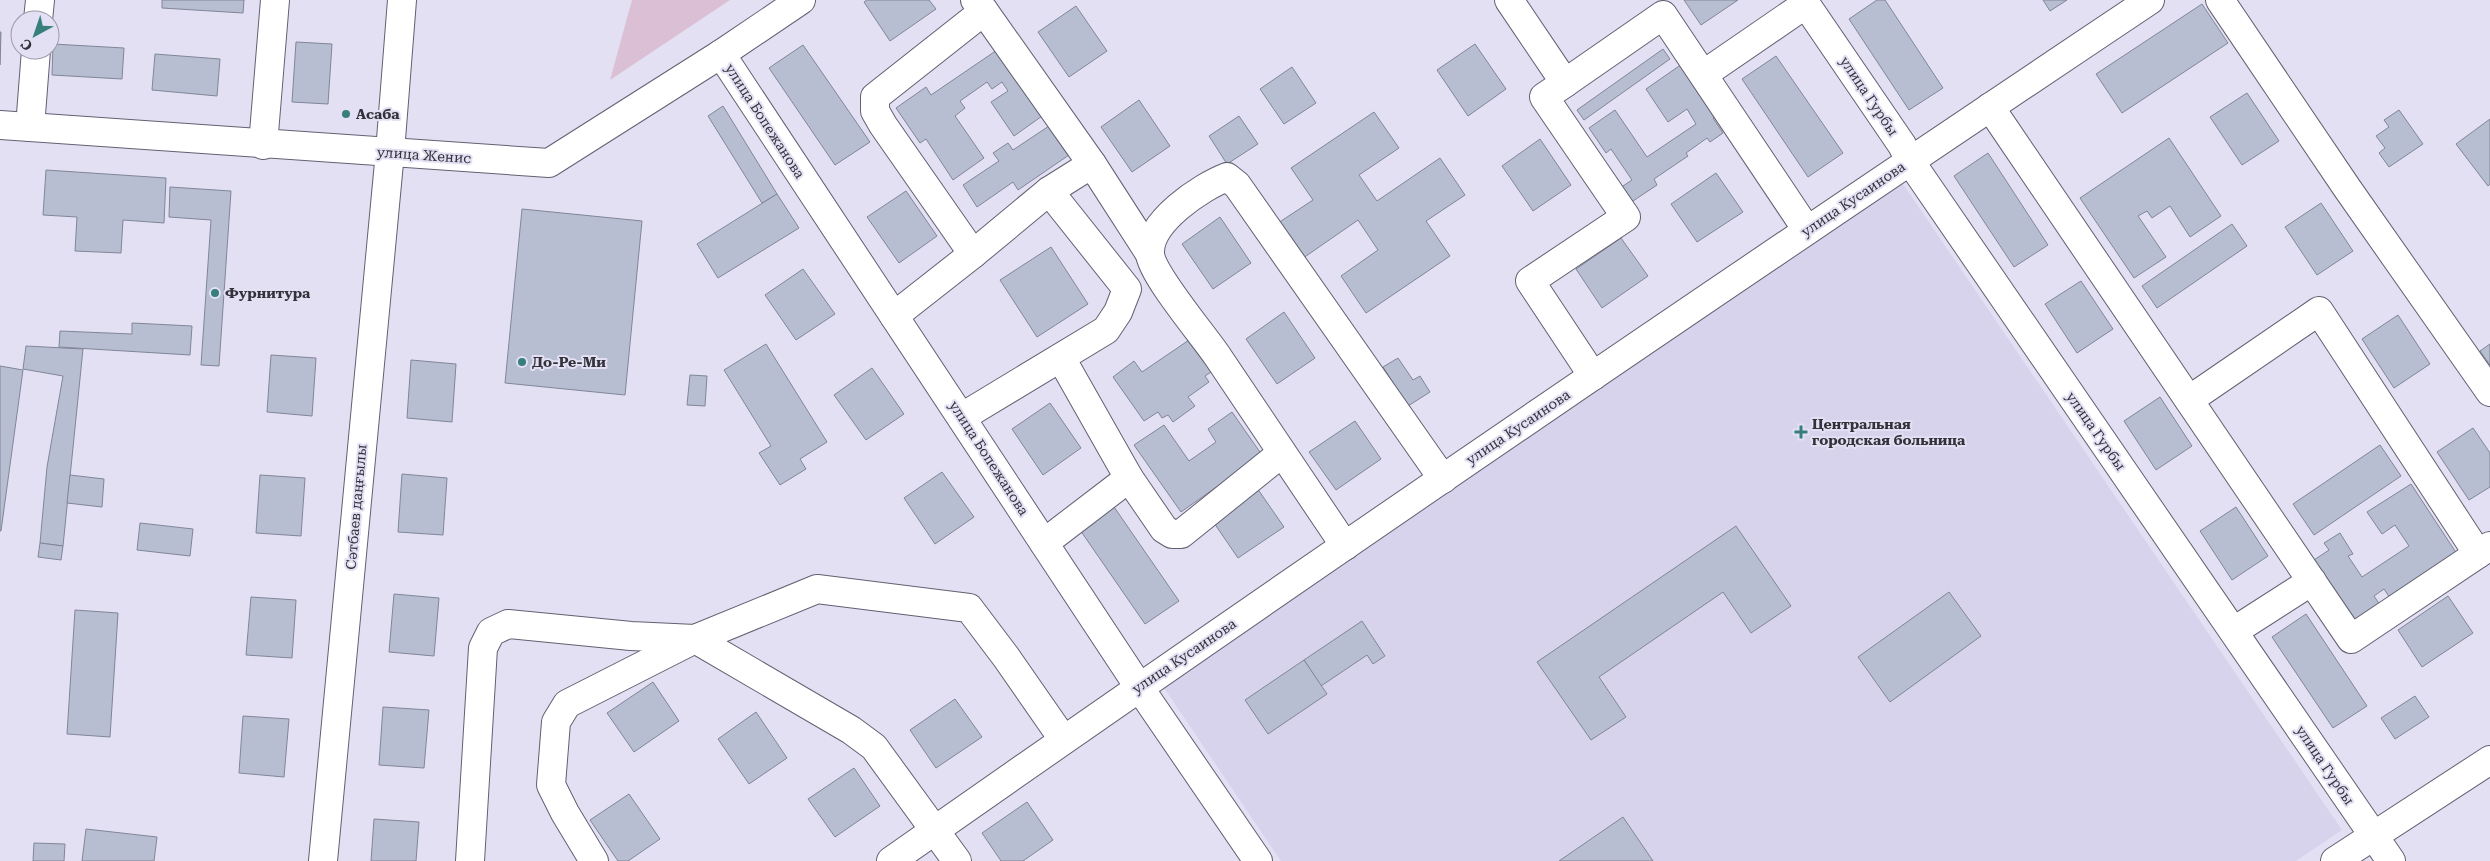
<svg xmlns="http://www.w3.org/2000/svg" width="2490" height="861" viewBox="0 0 2490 861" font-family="'Roboto Serif',serif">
<rect width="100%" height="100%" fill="#e3e0f4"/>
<!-- built -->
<path fill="#d7d3ed" d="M 1901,181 L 2342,830 L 2296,861 L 1281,861 L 1160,682 Z"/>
<!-- green -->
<path fill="#dbc0d5" d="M 632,0 L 730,0 L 610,80 Z"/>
<!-- building -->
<g fill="#b8bed1" stroke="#808697">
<path d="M 162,0 L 244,0 L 243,13 L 162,8 Z"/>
<path d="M 867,0 L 929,0 L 936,9 L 890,41 L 864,2 Z"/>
<path d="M 1684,0 L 1738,0 L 1701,25 Z"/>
<path d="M 1877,0 L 1885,0 L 1943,88 L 1909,110 L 1849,19 Z"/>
<path d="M 2043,0 L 2067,0 L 2050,11 Z"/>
<path d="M 2202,4 L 2228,43 L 2122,113 L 2096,74 Z"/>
<path d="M 1076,6 L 1107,51 L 1069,77 L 1038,32 Z"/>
<path d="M 0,32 L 1,32 L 0,65 Z"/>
<path d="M 296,42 L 332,44 L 328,104 L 292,102 Z"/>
<path d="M 53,44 L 124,48 L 122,79 L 52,75 Z"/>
<path d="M 1475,44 L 1506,89 L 1468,116 L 1437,70 Z"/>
<path d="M 803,45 L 870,142 L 835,165 L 769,68 Z"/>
<path d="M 1000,48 L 1045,114 L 1014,136 L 991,102 L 1008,91 L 1002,82 L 992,89 L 987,82 L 960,101 L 965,108 L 955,116 L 984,158 L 953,180 L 926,139 L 920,143 L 896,108 L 926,87 L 931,95 Z"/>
<path d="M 1663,49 L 1670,59 L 1584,120 L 1577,110 Z"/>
<path d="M 155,54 L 220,59 L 217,96 L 152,90 Z"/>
<path d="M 1776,56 L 1843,153 L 1808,177 L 1742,79 Z"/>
<path d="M 1682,64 L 1717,115 L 1713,118 L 1723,133 L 1710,142 L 1707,138 L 1686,153 L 1688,156 L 1654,179 L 1657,185 L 1627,205 L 1617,190 L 1632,180 L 1611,149 L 1606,153 L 1589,128 L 1615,110 L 1647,157 L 1696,124 L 1687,109 L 1668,122 L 1646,89 Z"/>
<path d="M 1292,67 L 1316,103 L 1284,124 L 1260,89 Z"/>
<path d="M 2247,93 L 2279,141 L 2242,165 L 2210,117 Z"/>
<path d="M 1139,100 L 1170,146 L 1132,172 L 1101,127 Z"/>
<path d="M 723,106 L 777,194 L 762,203 L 708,116 Z"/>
<path d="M 2399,110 L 2423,144 L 2389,167 L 2379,153 L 2385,148 L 2376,136 L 2389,127 L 2384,120 Z"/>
<path d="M 1374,112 L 1399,148 L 1359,175 L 1377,201 L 1440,158 L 1465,195 L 1426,221 L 1450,256 L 1366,313 L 1341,276 L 1378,250 L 1358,220 L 1296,263 L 1272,227 L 1313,200 L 1291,168 Z"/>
<path d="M 1239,116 L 1258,144 L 1227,164 L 1209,136 Z"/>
<path d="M 2490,119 L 2490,184 L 2488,186 L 2456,144 Z"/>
<path d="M 1049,126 L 1069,155 L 1018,190 L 1013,182 L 977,207 L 963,185 L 999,161 L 993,153 L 1008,143 L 1013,150 Z"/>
<path d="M 2169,138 L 2221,216 L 2190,237 L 2170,206 L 2152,218 L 2147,211 L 2138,216 L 2166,257 L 2134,278 L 2080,198 Z"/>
<path d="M 1540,139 L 1571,185 L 1533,211 L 1502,166 Z"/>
<path d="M 1988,153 L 2048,245 L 2014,267 L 1954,176 Z"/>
<path d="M 46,170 L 166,178 L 164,223 L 123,220 L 121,253 L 75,251 L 77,217 L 43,215 Z"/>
<path d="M 1716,173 L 1743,212 L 1697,242 L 1671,204 Z"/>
<path d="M 170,187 L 231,191 L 219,366 L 201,365 L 211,220 L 169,217 Z"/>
<path d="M 906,191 L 937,236 L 899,263 L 867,217 Z"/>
<path d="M 777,194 L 799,228 L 718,278 L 697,244 Z"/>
<path d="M 2321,203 L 2353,251 L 2317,275 L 2285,227 Z"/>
<path d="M 522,209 L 642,221 L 625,395 L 505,383 Z"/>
<path d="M 1220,217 L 1251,263 L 1213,289 L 1182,244 Z"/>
<path d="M 2232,224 L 2247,246 L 2157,308 L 2142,286 Z"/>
<path d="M 1621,238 L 1648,276 L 1602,308 L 1576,269 Z"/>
<path d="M 1051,247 L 1088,304 L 1037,337 L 1000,280 Z"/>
<path d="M 803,269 L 835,314 L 796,340 L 765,295 Z"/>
<path d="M 2081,281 L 2113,329 L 2077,353 L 2045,304 Z"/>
<path d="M 1284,312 L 1315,358 L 1277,384 L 1246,339 Z"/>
<path d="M 2398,315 L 2430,364 L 2394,388 L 2362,339 Z"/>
<path d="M 132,323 L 192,326 L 190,355 L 59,347 L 60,331 L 132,334 Z"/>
<path d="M 1192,338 L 1214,370 L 1205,376 L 1209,382 L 1188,397 L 1195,406 L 1173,422 L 1168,415 L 1162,418 L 1158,412 L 1144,421 L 1113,377 L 1134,361 L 1142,372 Z"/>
<path d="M 766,344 L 827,442 L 800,459 L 806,469 L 780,485 L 759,453 L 771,446 L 724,370 Z"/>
<path d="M 2490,344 L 2490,365 L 2480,351 Z"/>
<path d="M 26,346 L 83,349 L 63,546 L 40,543 L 47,467 L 63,376 L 23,369 Z"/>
<path d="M 271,355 L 316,358 L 312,416 L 267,412 Z"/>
<path d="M 1398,358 L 1413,380 L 1420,376 L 1430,392 L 1408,406 L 1383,367 Z"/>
<path d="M 411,360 L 456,364 L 452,422 L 407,418 Z"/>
<path d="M 0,366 L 23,370 L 1,531 L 0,531 Z"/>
<path d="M 872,368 L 904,414 L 866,440 L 834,395 Z"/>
<path d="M 690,375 L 707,376 L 705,406 L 687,405 Z"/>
<path d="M 2160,397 L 2192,446 L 2156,470 L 2124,421 Z"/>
<path d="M 1050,403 L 1081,448 L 1043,475 L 1012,429 Z"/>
<path d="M 1232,412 L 1262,455 L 1181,512 L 1134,445 L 1164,425 L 1189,461 L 1216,442 L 1208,429 Z"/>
<path d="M 1355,421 L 1381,459 L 1336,490 L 1309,452 Z"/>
<path d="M 2473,428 L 2490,453 L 2490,487 L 2469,500 L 2437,452 Z"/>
<path d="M 2380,445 L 2401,476 L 2314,535 L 2293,504 Z"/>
<path d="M 942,472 L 974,517 L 935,544 L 904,498 Z"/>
<path d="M 402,474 L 447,478 L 443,535 L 398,532 Z"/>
<path d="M 70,475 L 104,479 L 102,507 L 67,503 Z"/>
<path d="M 260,475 L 305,478 L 301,536 L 256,533 Z"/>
<path d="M 2411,484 L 2459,557 L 2392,601 L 2384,589 L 2374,596 L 2380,605 L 2354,621 L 2314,560 L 2329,550 L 2324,543 L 2340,533 L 2353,554 L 2348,556 L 2362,577 L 2409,546 L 2395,525 L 2382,534 L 2367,512 Z"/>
<path d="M 1257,488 L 1284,527 L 1238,558 L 1212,520 Z"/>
<path d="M 1112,504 L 1179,601 L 1145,624 L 1078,527 Z"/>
<path d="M 2236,507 L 2268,556 L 2232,580 L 2200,531 Z"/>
<path d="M 140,523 L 193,529 L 190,556 L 137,550 Z"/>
<path d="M 1736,526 L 1791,606 L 1751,633 L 1723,592 L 1599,677 L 1626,717 L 1591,740 L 1537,662 Z"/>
<path d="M 40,543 L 63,546 L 61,560 L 38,557 Z"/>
<path d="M 1949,592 L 1981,636 L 1890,702 L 1858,657 Z"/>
<path d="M 394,594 L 439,598 L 434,656 L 389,652 Z"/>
<path d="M 2448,596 L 2473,633 L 2422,667 L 2398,630 Z"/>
<path d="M 251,597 L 296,600 L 292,658 L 246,655 Z"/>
<path d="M 75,610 L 118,613 L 110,737 L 67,734 Z"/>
<path d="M 2306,614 L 2367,706 L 2333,728 L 2272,637 Z"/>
<path d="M 1362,621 L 1385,656 L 1373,664 L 1367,655 L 1321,686 L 1304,660 Z"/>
<path d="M 1304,660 L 1327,694 L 1268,734 L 1245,700 Z"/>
<path d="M 653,682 L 679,721 L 634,752 L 607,713 Z"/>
<path d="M 2415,696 L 2429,717 L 2395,739 L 2381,718 Z"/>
<path d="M 955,699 L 982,737 L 936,768 L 910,730 Z"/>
<path d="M 383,707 L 429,710 L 424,768 L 379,765 Z"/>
<path d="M 756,712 L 787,758 L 749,784 L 718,739 Z"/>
<path d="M 243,716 L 289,719 L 284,777 L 239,773 Z"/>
<path d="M 854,768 L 880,806 L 835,837 L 808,799 Z"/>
<path d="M 629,794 L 660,839 L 628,861 L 618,861 L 590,820 Z"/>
<path d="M 1027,802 L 1053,840 L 1023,861 L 1001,861 L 982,833 Z"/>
<path d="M 1623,817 L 1653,861 L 1559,861 Z"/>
<path d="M 374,819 L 419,822 L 416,861 L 371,861 Z"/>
<path d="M 86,829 L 157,837 L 154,861 L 82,861 Z"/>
<path d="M 34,843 L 65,844 L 64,861 L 33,861 Z"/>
</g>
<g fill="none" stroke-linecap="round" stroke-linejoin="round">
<!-- minor casing -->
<g stroke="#626071" stroke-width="30">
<g id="minor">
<path d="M 1509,0 L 1565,83 L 1544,97 L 1626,217 L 1530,281 L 1593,376"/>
<path d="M 1803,0 L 1902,145 L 1910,161 L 2391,861"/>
<path d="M 2220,0 L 2347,188 L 2490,392"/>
<path d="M 984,11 L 1092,164"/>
<path d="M 38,20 L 40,0"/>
<path d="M 721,54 L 1139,687 L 1258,861"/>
<path d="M 1704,74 L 1806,4"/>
<path d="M 1565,83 L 1663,15 L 1807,230"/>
<path d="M 1990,107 L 2351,639 L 2490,546"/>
<path d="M 0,125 L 549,163 L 721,54 L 801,0"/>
<path d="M 30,127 L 36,50"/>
<path d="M 263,145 L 275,0"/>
<path d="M 973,254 L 1049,191 L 1092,164 L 1150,254"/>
<path d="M 894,316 L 973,254 L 883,125 L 875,111 L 875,97 L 984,11 L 975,0"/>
<path d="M 1061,358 L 1129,478 L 1164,529 L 1172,534 L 1181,534 L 1282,453"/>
<path d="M 2189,400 L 2319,311 L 2478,554"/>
<path d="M 962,417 L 1106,330 L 1118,312 L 1127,289 L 1049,191"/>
<path d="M 1044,543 L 1129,478"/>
<path d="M 1345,546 C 1302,483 1261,420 1218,357 C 1204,336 1152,275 1150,254 C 1148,222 1201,187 1227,177 L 1237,185 L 1443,479"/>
<path d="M 2234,631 L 2312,581"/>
<path d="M 323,861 L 390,152 L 402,0"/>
<path d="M 470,861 L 483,648 L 491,632 L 508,624 L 631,636 L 695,639 L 817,589 L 969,608 L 1006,657 L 1063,739"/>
<path d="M 594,861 L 565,813 L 551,785 L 556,722 L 567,704 L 695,639 L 851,730 L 874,747 L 957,861"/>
<path d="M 891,861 C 1307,569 1727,283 2150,0"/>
<path d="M 2335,861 L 2490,760"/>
</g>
</g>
<!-- minor -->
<use href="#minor" stroke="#fff" stroke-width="28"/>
</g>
<!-- markers -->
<g fill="#377f7a" stroke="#e3e0f4" stroke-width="2">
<circle cx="346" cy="114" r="5"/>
<circle cx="215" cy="293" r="5"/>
<circle cx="522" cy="362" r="5"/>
<path d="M1798.5 424.5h5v5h5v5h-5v5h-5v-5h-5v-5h5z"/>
</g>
<g text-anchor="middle" stroke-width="4" stroke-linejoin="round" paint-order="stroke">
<!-- street labels -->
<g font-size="14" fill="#33323a" stroke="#e3e0f4">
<text transform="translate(1869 96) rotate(56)" y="5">улица Гурбы</text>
<text transform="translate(765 121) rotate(57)" y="5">улица Бопежанова</text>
<text transform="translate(424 155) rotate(4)" y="5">улица Женис</text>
<text transform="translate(1853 199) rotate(-34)" y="5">улица Кусаинова</text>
<text transform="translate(1518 427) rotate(-34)" y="5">улица Кусаинова</text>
<text transform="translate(2096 431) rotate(55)" y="5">улица Гурбы</text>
<text transform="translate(989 458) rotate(57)" y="5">улица Бопежанова</text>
<text transform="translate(356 507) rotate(-85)" y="5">Сәтбаев даңғылы</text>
<text transform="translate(1184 656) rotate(-34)" y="5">улица Кусаинова</text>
<text transform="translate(2325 765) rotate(56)" y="5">улица Гурбы</text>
</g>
<!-- poi labels -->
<g font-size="14" font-weight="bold" fill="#33323a" stroke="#e3e0f4" text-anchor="start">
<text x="356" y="119">Асаба</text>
<text x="225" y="298">Фурнитура</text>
<text x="532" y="367">До-Ре-Ми</text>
<text x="1812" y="429">Центральная<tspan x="1812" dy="16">городская больница</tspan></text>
</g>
</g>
<!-- north arrow -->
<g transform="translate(35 35) rotate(220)"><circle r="24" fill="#e3e0f4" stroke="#9d9aaa"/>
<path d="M0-4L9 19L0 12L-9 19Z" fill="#377f7a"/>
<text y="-8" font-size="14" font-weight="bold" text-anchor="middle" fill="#33323a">С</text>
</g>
</svg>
